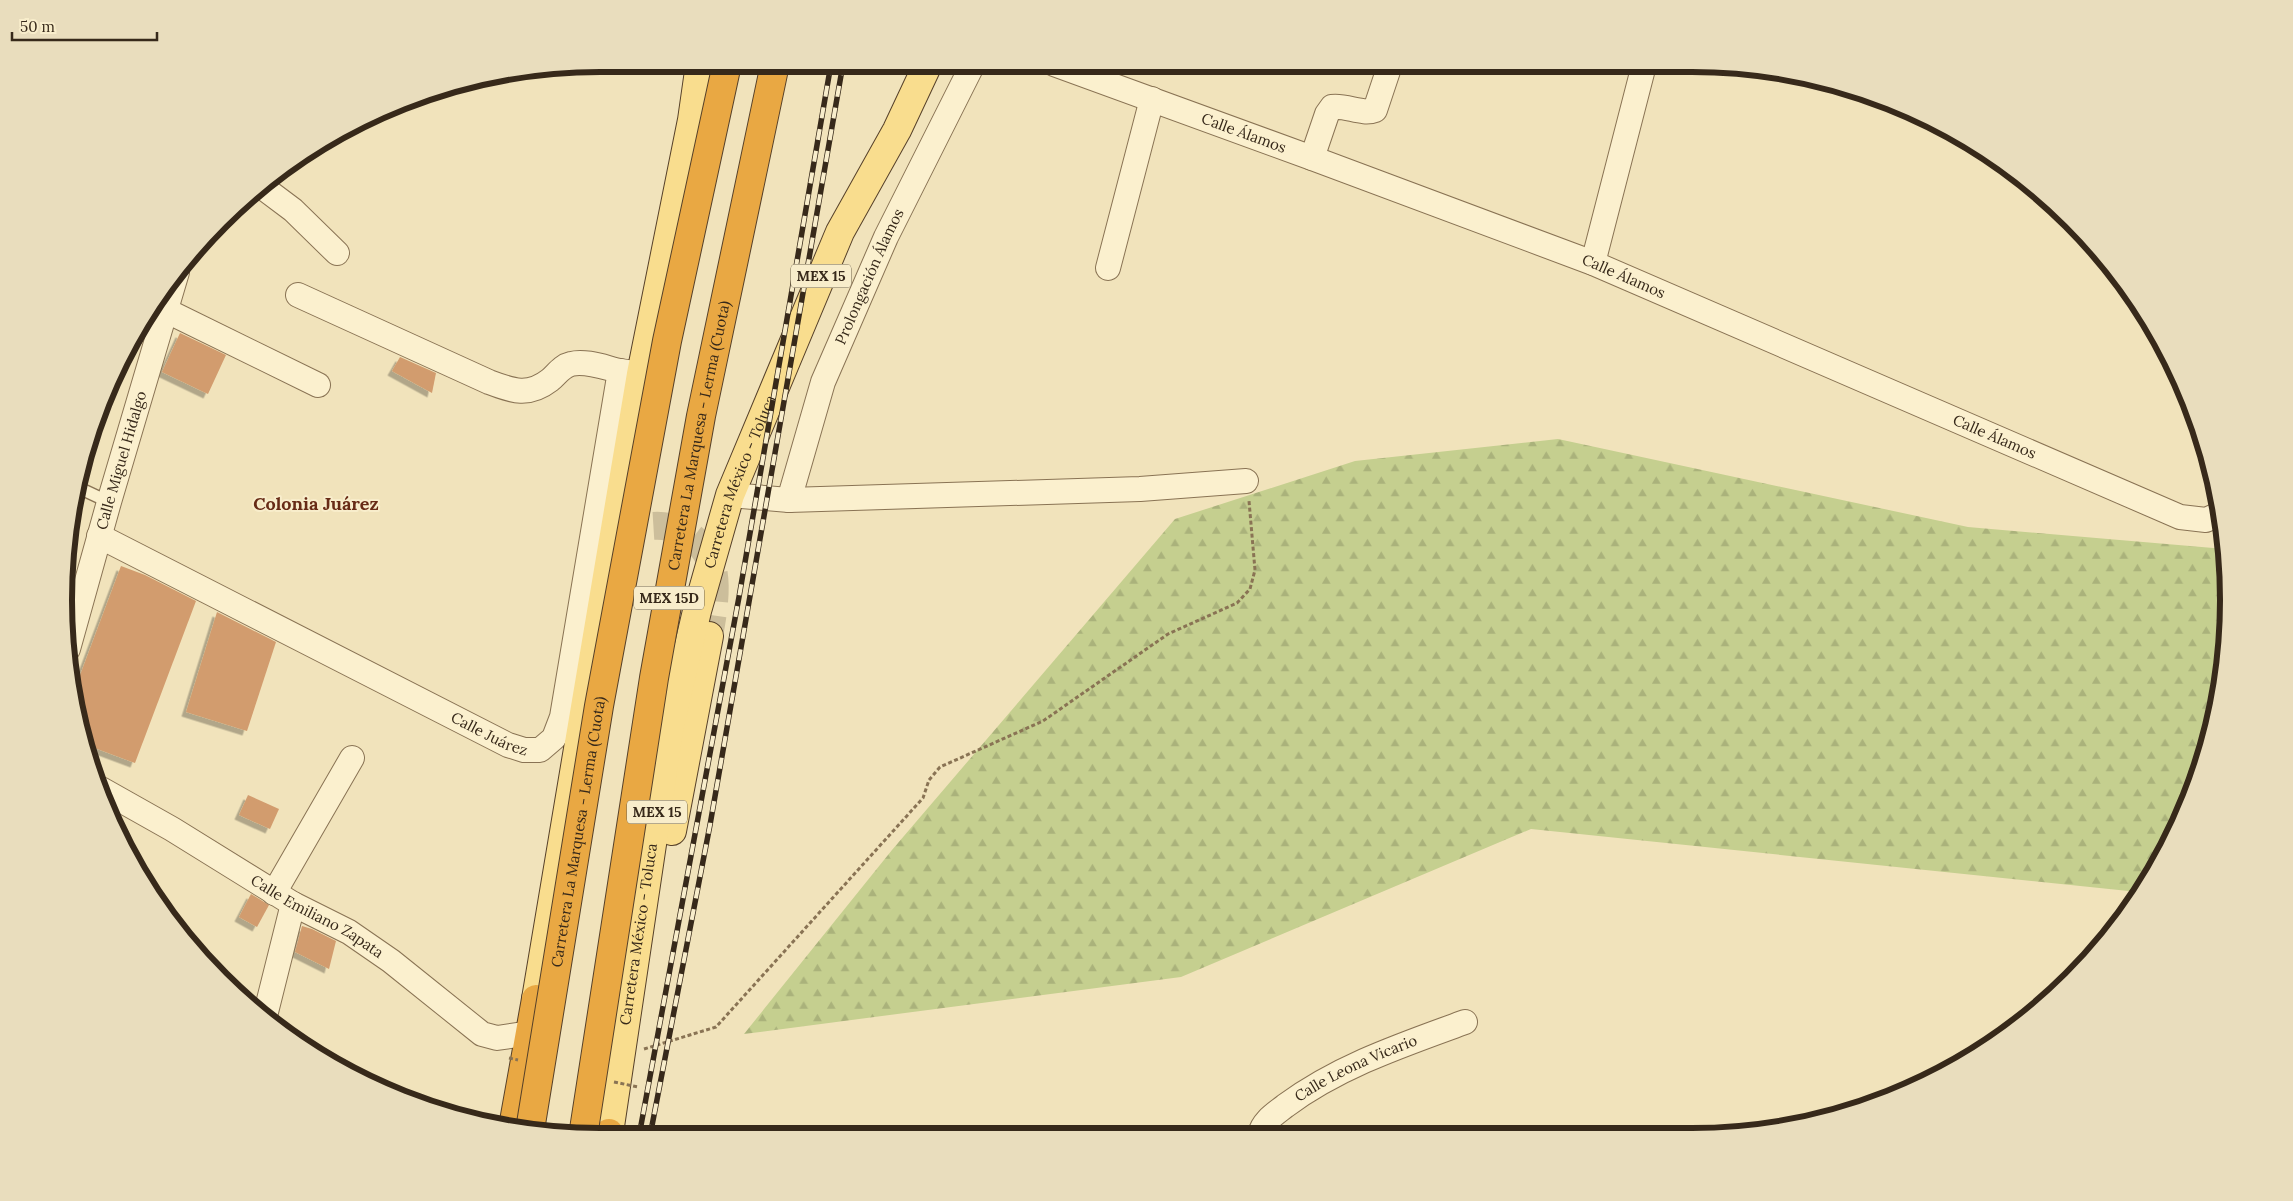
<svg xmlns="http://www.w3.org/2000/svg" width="2293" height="1201" viewBox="0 0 2293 1201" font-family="Lora,serif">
<defs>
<pattern id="forest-firs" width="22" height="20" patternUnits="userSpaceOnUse" patternTransform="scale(1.25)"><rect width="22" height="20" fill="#c5cf8f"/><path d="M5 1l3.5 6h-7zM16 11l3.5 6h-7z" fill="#aab27b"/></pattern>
<filter id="shadow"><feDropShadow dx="-4.5" dy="4.5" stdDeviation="0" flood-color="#0004"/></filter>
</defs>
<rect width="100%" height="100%" fill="#f1e3bb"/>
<!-- forest -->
<path fill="url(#forest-firs)" d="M 1558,439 L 1968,527 L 2225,549 L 2228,635 L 2211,739 L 2174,838 L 2138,892 L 1531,829 L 1181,977 L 744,1034 L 892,850 L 1175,519 L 1355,461 Z"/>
<!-- building -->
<g fill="#d29c6e" filter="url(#shadow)">
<path d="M 180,333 L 226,355 L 208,394 L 162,372 Z"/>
<path d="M 400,357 L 436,373 L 432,393 L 392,371 Z"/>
<path d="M 121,566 L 145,575 L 196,601 L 135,763 L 84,744 L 73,694 Z"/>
<path d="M 217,612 L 276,642 L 247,731 L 186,712 Z"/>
<path d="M 248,795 L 279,809 L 270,829 L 239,815 Z"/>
<path d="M 251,894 L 269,905 L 257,927 L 239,917 Z"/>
<path d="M 302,926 L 312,929 L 336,941 L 329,969 L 295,952 Z"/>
</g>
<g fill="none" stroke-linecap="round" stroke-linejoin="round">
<!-- primary-tunnel -->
<path stroke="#ccbe9b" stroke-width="28" stroke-dasharray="28 14" stroke-linecap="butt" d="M 616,543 C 642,516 689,521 708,556 C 720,577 713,613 709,636"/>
<!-- service casing -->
<g stroke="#897354" stroke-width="14">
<path id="service" d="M 77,487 L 109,502"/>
</g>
<!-- minor casing -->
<g stroke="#897354" stroke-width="26">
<g id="minor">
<path id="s1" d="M 1054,64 L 1312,158 L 1593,263 L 2180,517 L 2206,520 L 2221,513"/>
<path d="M 1312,158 L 1327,114 L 1332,107 C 1347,105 1362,115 1375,110 L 1390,65"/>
<path d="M 261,186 L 293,210 L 337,253"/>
<path d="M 1593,263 L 1644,65"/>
<path d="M 1108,268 L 1152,99"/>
<path d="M 298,295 L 489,382 C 513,391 528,397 550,380 C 557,374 562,366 571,364 C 586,360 606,368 620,371"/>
<path d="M 165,310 L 318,385"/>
<path d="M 730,495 L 789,500 L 1140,489 L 1246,481"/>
<path id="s2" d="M 789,500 L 823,382 L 886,237 L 973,64"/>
<path id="s3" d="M 99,536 L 508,745 L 524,750 L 540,750 L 554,738 L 562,717 L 620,371 L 641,374"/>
<path id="s4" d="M 68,649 L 109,502 L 177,272"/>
<path id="s5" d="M 101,789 L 172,829 L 293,904 L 349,932 L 391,961 L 482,1034 L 497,1038 L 530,1033"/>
<path d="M 274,893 L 352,758"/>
<path d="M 265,1016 L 293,904"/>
<path id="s6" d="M 1260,1134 C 1263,1121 1275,1114 1285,1106 C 1339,1066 1402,1045 1465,1022"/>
</g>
</g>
<!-- primary casing -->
<g stroke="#564029" stroke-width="30">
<g id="primary">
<path d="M 672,831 L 709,636"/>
<path d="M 536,999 L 641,374 L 692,120 L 700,64"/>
<path id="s7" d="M 609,1133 L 669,730 L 697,611 L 730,495 L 840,232 L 897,130 L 928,64"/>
</g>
</g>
<!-- motorway casing -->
<g stroke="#564029" stroke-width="30">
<g id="motorway">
<path d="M 513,1127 L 536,999"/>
<path d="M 609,1136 L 609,1133"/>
</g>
</g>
<!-- path -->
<path stroke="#897354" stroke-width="3" stroke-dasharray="4 2.5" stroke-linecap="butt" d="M 644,1049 L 716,1027 L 923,798 L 929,780 L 940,767 L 1043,721 L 1168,634 L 1237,603 L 1250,589 L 1255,570 L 1249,501"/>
<!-- service -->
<use href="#service" stroke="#fbf0ce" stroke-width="11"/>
<!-- minor -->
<use href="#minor" stroke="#fbf0ce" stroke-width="24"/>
<!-- primary -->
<use href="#primary" stroke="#f9dd8e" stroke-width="28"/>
<!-- motorway -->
<use href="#motorway" stroke="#e9a843" stroke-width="28"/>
<!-- rail casing -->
<g stroke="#37291a" stroke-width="5.5">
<g id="rail">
<path d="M 639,1136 L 739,597 L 831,64"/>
<path d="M 650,1136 L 710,825 L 843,64"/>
</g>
</g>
<!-- rail -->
<use href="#rail" stroke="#f8edcb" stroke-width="4" stroke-dasharray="11" stroke-linecap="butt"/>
<!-- motorway-bridge casing -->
<g stroke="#564029" stroke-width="30" stroke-linecap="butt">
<g id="motorway-bridge">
<path id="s8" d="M 530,1130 L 599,706 L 667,341 L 727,64"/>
<path id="s9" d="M 583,1136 L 654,678 L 701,416 L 775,64"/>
</g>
</g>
<!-- path-bridge -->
<g stroke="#897354" stroke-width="3" stroke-dasharray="4 2.5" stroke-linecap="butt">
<path d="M 509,1058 L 518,1060"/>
<path d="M 614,1082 L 638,1087"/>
</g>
<!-- motorway-bridge -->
<use href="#motorway-bridge" stroke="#e9a843" stroke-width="28"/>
</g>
<g text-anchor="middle" stroke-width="4" stroke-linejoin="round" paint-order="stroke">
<!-- shield labels -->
<g fill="#f8edcb" stroke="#71644f" stroke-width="1">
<rect x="791" y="264.5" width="60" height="23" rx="4"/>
<rect x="634" y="586.5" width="70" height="23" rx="4"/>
<rect x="627" y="800.5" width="60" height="23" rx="4"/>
</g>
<g font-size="14" font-weight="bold" fill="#37291a">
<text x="821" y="281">MEX 15</text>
<text x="669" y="603">MEX 15D</text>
<text x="657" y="817">MEX 15</text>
</g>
<!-- street labels -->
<g font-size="15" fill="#37291a" stroke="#f8edcb">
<text dy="5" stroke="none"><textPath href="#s1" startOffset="202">Calle Álamos</textPath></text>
<text dy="5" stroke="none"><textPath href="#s1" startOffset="608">Calle Álamos</textPath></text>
<text dy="5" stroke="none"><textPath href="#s2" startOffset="238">Prolongación Álamos</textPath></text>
<text dy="5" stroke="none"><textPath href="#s9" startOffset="710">Carretera La Marquesa - Lerma (Cuota)</textPath></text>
<text dy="5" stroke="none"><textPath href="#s1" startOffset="1012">Calle Álamos</textPath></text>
<text dy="5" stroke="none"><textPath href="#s4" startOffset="196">Calle Miguel Hidalgo</textPath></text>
<text dy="5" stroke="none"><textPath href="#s7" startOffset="666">Carretera México - Toluca</textPath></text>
<text dy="5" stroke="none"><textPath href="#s3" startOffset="438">Calle Juárez</textPath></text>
<text dy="5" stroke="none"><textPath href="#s8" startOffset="302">Carretera La Marquesa - Lerma (Cuota)</textPath></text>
<text dy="5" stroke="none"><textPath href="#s5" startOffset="251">Calle Emiliano Zapata</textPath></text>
<text dy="5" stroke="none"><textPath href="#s7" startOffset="201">Carretera México - Toluca</textPath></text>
<text dy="5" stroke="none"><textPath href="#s6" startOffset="119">Calle Leona Vicario</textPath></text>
</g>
<!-- quarter labels -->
<g font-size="18" font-weight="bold" fill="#672b16" stroke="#f8edcb">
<text x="316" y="510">Colonia Juárez</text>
</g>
</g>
<!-- crop -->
<path d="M0 0H2293V1201H0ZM600 72H1692A528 528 0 0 1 2220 600V600A528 528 0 0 1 1692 1128H600A528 528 0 0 1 72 600V600A528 528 0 0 1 600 72Z" fill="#e9ddbd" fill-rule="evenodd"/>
<path fill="none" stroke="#37291a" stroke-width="6" d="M600 72H1692A528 528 0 0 1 2220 600V600A528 528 0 0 1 1692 1128H600A528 528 0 0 1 72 600V600A528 528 0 0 1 600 72Z"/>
<!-- scale -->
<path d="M12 32v8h145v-8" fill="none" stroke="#37291a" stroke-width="2.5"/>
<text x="20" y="32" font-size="15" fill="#37291a" stroke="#f8edcb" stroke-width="4" paint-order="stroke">50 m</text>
</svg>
